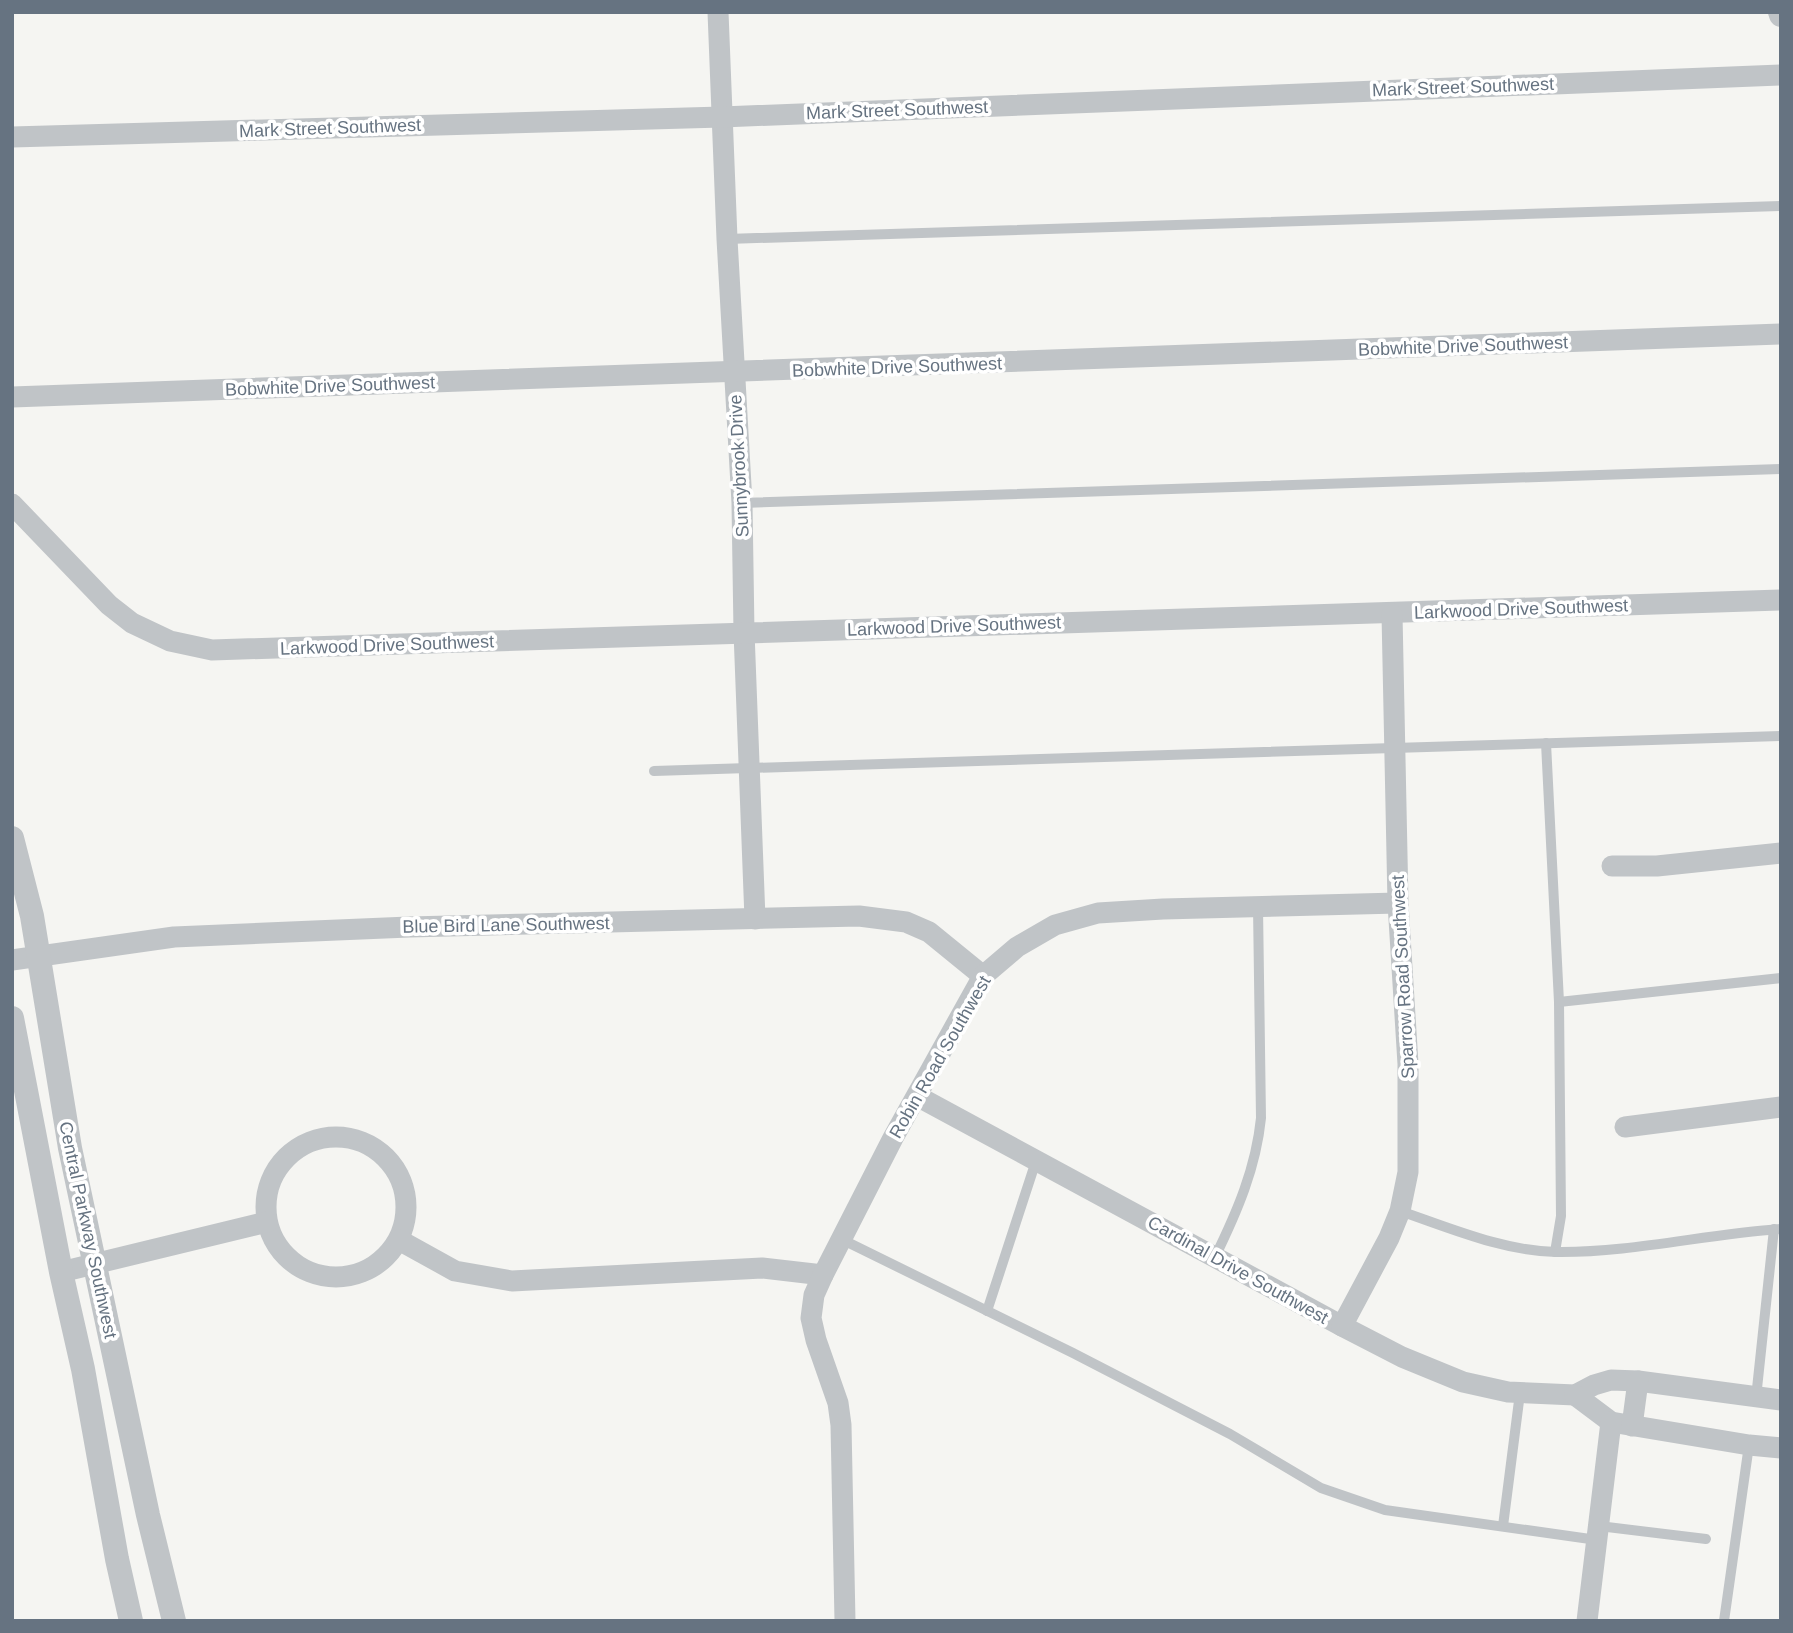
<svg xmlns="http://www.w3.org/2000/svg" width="1793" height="1633" viewBox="0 0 1793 1633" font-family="Arial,sans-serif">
<rect width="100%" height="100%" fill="#f5f5f2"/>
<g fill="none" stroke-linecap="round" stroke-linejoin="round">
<!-- service -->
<g stroke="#c0c4c7" stroke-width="10">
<path d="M 727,239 L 1781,206"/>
<path d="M 742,503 L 1781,469"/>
<path d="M 1546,743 L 1559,1002 L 1561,1216 L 1555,1252"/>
<path d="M 654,771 L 1781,736"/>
<path d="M 1559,1002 L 1781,978"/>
<path d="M 1400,1211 C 1450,1228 1503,1251 1556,1252 C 1631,1253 1706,1234 1781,1229"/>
<path d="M 841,1239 L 1073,1353 L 1230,1434 L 1321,1488 L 1385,1510 L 1597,1540"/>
<path d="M 1215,1257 C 1237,1212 1256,1168 1261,1118 L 1258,907"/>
<path d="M 987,1311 L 1036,1161"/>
<path d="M 1756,1398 L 1774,1229"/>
<path d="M 1503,1526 L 1520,1393"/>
<path d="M 1599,1526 L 1706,1539"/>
<path d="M 1724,1621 L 1749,1445"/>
</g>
<!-- minor -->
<g stroke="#c0c4c7" stroke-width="21">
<path d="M 718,12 L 727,239 L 742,503 L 744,632 L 755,919"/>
<path d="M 12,137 L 722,117 L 1781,75"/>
<path d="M 12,397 L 1781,334"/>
<path d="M 12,504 L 109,605 L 132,623 L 170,641 L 212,650 L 1781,600"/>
<path d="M 1612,866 L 1657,866 L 1781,853"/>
<path d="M 12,960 L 174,937 L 409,927 L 859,916 L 906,922 L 929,932 L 983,976"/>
<path d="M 917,1096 L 1342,1326 L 1402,1357 L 1463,1382 L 1508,1392 L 1575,1395 L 1594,1385 L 1611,1380 L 1638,1381 L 1781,1400"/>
<path d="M 1625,1127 L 1781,1107"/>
<circle cx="336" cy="1207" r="70"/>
<path d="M 399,1240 L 455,1271 L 512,1281 L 762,1268 L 823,1275"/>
<path d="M 61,1272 L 267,1222"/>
<path d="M 1342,1326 L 1389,1238 L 1400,1211 L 1408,1172 L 1408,1064 L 1398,903 L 1392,614"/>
<path d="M 1575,1395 L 1611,1422 L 1749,1445 L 1781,1448"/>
<path d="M 1632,1426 L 1638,1381"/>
<path d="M 845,1621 L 841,1425 L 838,1403 L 816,1340 L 811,1318 L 814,1295 L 823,1275 L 893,1138 L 983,976 L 1017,947 L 1055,925 L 1098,913 L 1163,909 L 1398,903"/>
<path d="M 1587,1621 L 1611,1422"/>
</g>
<!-- tertiary -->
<g stroke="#c0c4c7" stroke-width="24">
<path d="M 1780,12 L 1781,15"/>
<path d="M 12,838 L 32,916 L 70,1148 L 148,1515 L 174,1621"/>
<path d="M 12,1018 L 61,1272 L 83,1369 L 117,1559 L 131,1621"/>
</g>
</g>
<g text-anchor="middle" stroke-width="7" stroke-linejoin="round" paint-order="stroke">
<!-- street labels -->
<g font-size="18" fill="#667381" stroke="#fff">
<text transform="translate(1463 87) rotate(-2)" y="6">Mark Street Southwest</text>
<text transform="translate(897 110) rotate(-2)" y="6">Mark Street Southwest</text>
<text transform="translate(330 128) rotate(-2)" y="6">Mark Street Southwest</text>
<text transform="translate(1463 346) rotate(-2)" y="6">Bobwhite Drive Southwest</text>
<text transform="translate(897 367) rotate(-2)" y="6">Bobwhite Drive Southwest</text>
<text transform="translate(330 386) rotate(-2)" y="6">Bobwhite Drive Southwest</text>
<text transform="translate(739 466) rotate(-93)" y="6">Sunnybrook Drive</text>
<text transform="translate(1521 609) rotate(-2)" y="6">Larkwood Drive Southwest</text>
<text transform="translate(954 626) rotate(-2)" y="6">Larkwood Drive Southwest</text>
<text transform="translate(387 645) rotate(-2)" y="6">Larkwood Drive Southwest</text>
<text transform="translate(506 925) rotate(-1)" y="6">Blue Bird Lane Southwest</text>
<text transform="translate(1403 977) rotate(-93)" y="6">Sparrow Road Southwest</text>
<text transform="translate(940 1057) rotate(-60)" y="6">Robin Road Southwest</text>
<text transform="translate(88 1230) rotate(78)" y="6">Central Parkway Southwest</text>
<text transform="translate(1238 1270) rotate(29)" y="6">Cardinal Drive Southwest</text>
</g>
</g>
<!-- border -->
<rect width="1793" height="1633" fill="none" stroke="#667381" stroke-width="28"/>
</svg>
